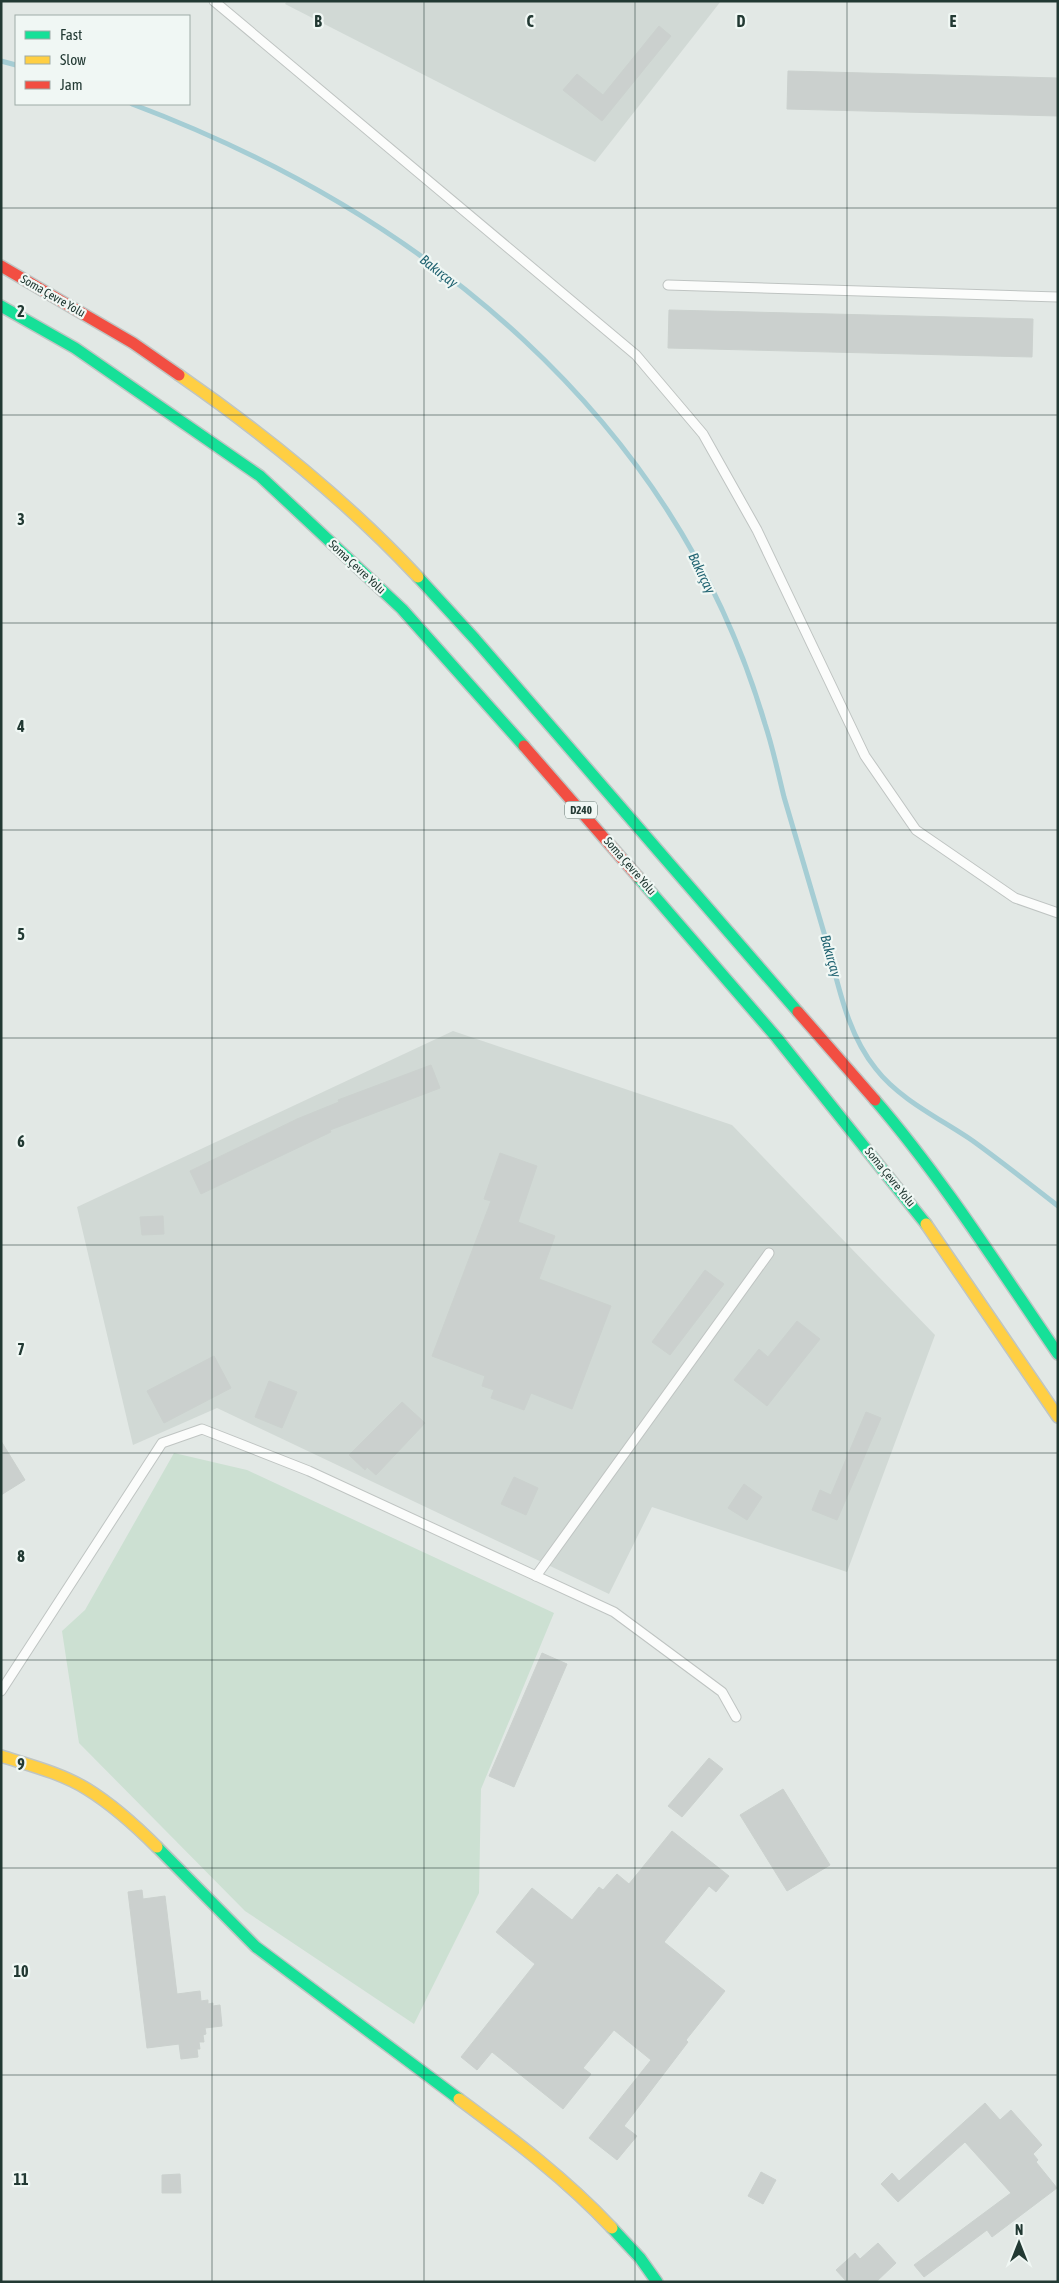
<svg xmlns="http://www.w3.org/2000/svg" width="1059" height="2283" viewBox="0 0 1059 2283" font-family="'Asap Condensed',sans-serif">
<rect width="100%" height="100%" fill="#e2e8e5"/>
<!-- built -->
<g fill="#d1d9d5">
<path d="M 287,1 L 721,1 L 595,162 L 285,4 Z"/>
<path d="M 453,1031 L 732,1125 L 935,1335 L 847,1572 L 652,1507 L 609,1594 L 217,1408 L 133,1445 L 77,1207 Z"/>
</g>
<!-- green -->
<path fill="#cce0d2" d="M 174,1453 L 247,1470 L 554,1613 L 481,1789 L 479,1893 L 414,2024 L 245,1911 L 79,1743 L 62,1631 L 85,1610 Z"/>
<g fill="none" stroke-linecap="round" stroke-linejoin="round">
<!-- stream -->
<g stroke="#a5cdd4" stroke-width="5">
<path d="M 1,61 L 16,65"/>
<path d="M 132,104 C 422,213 675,417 765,724 C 773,748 778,773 784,797 C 798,846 813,894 827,943 C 839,987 847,1033 876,1069 C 900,1100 941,1119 973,1141 C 1002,1162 1030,1184 1058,1206"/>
</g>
</g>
<!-- building -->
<g fill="#cbd0ce" stroke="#cbd1ce">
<path d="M 659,26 L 671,36 L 602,121 L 563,90 L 577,74 L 603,95 Z"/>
<path d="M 788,71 L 1058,78 L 1058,116 L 787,109 Z"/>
<path d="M 669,310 L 1033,319 L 1032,357 L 668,348 Z"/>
<path d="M 431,1065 L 440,1088 L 330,1130 L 331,1132 L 201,1194 L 190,1171 L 297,1119 L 339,1102 L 338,1100 Z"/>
<path d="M 500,1153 L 537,1166 L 518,1222 L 555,1236 L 539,1279 L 611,1306 L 572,1409 L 531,1393 L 524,1410 L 491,1398 L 494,1390 L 482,1386 L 485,1376 L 432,1356 L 491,1201 L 484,1199 Z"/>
<path d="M 163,1216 L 164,1234 L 142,1235 L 140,1217 Z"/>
<path d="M 705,1270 L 724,1284 L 670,1355 L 652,1342 Z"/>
<path d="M 797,1321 L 820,1339 L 767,1406 L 734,1380 L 759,1349 L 768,1357 Z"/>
<path d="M 214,1356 L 231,1388 L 164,1423 L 147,1391 Z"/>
<path d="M 269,1381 L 297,1392 L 282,1428 L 255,1417 Z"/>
<path d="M 402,1402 L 425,1423 L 376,1475 L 367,1467 L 365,1470 L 349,1455 Z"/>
<path d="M 866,1412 L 881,1418 L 837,1520 L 812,1510 L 820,1490 L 831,1495 Z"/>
<path d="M 1,1441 L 25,1480 L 1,1495 Z"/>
<path d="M 514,1477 L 538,1488 L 526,1515 L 501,1504 Z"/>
<path d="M 744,1484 L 762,1497 L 747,1520 L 728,1508 Z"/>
<path d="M 542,1653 L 567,1664 L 514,1787 L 489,1776 Z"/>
<path d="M 709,1758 L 723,1769 L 682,1817 L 668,1806 Z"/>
<path d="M 783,1789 L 830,1865 L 787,1891 L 740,1815 Z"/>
<path d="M 672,1831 L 729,1876 L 716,1892 L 709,1886 L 664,1942 L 725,1991 L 686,2040 L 688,2042 L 624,2126 L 637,2136 L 617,2160 L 589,2138 L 651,2060 L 614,2030 L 583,2068 L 591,2074 L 563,2109 L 492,2052 L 477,2070 L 461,2057 L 535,1964 L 496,1932 L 532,1888 L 572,1920 L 599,1887 L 603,1890 L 617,1874 L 629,1884 Z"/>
<path d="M 142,1890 L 143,1899 L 165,1896 L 177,1994 L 200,1991 L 201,2001 L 208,2000 L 208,2004 L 213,2003 L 213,2006 L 220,2005 L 222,2026 L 205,2028 L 206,2034 L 203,2035 L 204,2042 L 199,2042 L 200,2049 L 197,2049 L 198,2057 L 181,2059 L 179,2044 L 147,2048 L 128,1892 Z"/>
<path d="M 985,2103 L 1000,2120 L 1011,2110 L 1042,2145 L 1033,2154 L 1038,2160 L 1036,2162 L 1057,2188 L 992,2237 L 987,2230 L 924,2277 L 914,2265 L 1011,2193 L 965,2142 L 898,2202 L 881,2184 L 892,2173 L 899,2181 Z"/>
<path d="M 761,2172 L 776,2180 L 763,2204 L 748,2196 Z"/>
<path d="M 180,2174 L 181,2193 L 162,2193 L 162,2175 Z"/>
<path d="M 878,2243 L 896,2263 L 876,2282 L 847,2282 L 836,2270 L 855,2253 L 860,2259 Z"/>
</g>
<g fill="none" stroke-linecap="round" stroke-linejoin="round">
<!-- lane casing -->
<g stroke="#bfc4c2" stroke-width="11">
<g id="lane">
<path d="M 214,1 L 636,355 L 703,434 L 757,530 L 865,756 L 916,830 L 1015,898 L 1058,913"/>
<path d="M 668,285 L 1058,297"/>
<path d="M 536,1576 L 769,1253"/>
<path d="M 1,1691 L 162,1443 L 202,1429 L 309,1471 L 614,1612 L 722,1692 L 736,1717"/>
</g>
</g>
<!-- fast casing -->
<g stroke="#bfc5c3" stroke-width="14">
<g id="fast">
<path d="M 1,306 L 75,348 L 260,476 L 402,609 L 524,746"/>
<path d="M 418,577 L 475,639 L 798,1012"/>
<path d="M 638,877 L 777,1038 L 926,1224"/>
<path d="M 875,1100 C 943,1179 999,1268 1058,1354"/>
<path d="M 157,1847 L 256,1947 L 459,2099"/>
<path d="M 612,2228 L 640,2258 L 657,2282"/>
</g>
</g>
<!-- slow casing -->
<g stroke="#bfc5c3" stroke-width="14">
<g id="slow">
<path d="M 179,375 C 264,434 347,501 418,577"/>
<path d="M 926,1224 L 1058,1417"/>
<path d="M 1,1756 C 29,1765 61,1773 87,1789 C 113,1805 136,1826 157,1847"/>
<path d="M 459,2099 C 513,2139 566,2179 612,2228"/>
</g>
</g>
<!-- jam casing -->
<g stroke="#bfc5c3" stroke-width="14">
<g id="jam">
<path d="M 1,266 L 133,343 L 179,375"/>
<path d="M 524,746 L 638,877"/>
<path d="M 798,1012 L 875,1100"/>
</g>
</g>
<!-- lane -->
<use href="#lane" stroke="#fbfcfb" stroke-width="9"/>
<!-- fast -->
<use href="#fast" stroke="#16e098" stroke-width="11"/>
<!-- slow -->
<use href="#slow" stroke="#ffcf43" stroke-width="11"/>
<!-- jam -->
<use href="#jam" stroke="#f24e42" stroke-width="11"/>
</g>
<!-- grid -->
<path fill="none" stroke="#223933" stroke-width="1" stroke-opacity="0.55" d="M 212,1 L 212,2282M 424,1 L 424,2282M 635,1 L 635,2282M 847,1 L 847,2282M 1,208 L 1058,208M 1,415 L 1058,415M 1,623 L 1058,623M 1,830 L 1058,830M 1,1038 L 1058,1038M 1,1245 L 1058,1245M 1,1453 L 1058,1453M 1,1660 L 1058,1660M 1,1868 L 1058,1868M 1,2075 L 1058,2075"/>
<g text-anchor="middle" stroke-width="4.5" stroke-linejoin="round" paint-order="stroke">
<!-- shield labels -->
<rect fill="#f0f7f4" stroke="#60726d" stroke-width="1" x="565" y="801.5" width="32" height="17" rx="4"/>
<g font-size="11" font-weight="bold" fill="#223933">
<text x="581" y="814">D240</text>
</g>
<!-- street labels -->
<g font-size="12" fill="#223933" stroke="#f0f7f4">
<text transform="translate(53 296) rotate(30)" y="4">Soma Çevre Yolu</text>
<text transform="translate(357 567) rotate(43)" y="4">Soma Çevre Yolu</text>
<text transform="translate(630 866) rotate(49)" y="4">Soma Çevre Yolu</text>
<text transform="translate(890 1177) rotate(51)" y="4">Soma Çevre Yolu</text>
</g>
<!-- water labels -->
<g font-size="14" font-style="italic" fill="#206371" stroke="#f0f7f4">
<text transform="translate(439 271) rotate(38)" y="5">Bakırçay</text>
<text transform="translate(702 573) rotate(64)" y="5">Bakırçay</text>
<text transform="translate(831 956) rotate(74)" y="5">Bakırçay</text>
</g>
</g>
<g font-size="16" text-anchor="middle" font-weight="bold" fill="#223933" stroke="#f0f7f4" stroke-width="4.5" stroke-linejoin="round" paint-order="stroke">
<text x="318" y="27">B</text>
<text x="530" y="27">C</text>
<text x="741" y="27">D</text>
<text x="953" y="27">E</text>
<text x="21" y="317">2</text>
<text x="21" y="525">3</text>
<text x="21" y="732">4</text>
<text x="21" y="940">5</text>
<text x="21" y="1147">6</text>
<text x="21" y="1355">7</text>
<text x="21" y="1562">8</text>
<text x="21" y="1770">9</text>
<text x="21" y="1977">10</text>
<text x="21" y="2185">11</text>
</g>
<!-- border -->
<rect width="1059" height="2283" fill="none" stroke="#223933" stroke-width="5"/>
<!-- legend -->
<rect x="15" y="15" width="175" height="90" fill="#f0f7f4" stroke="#9eaba7"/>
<rect x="25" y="31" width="25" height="8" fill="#16e098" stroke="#9eaba7"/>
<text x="60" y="40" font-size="15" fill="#223933">Fast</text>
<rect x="25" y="56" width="25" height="8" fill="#ffcf43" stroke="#9eaba7"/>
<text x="60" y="65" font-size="15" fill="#223933">Slow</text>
<rect x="25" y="81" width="25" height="8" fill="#f24e42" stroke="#9eaba7"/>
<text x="60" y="90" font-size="15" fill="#223933">Jam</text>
<!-- north arrow -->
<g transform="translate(1019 2243)" stroke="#f0f7f4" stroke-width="4" paint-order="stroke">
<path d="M0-4L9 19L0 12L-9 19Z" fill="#223933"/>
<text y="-8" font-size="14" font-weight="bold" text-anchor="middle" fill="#223933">N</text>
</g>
</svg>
